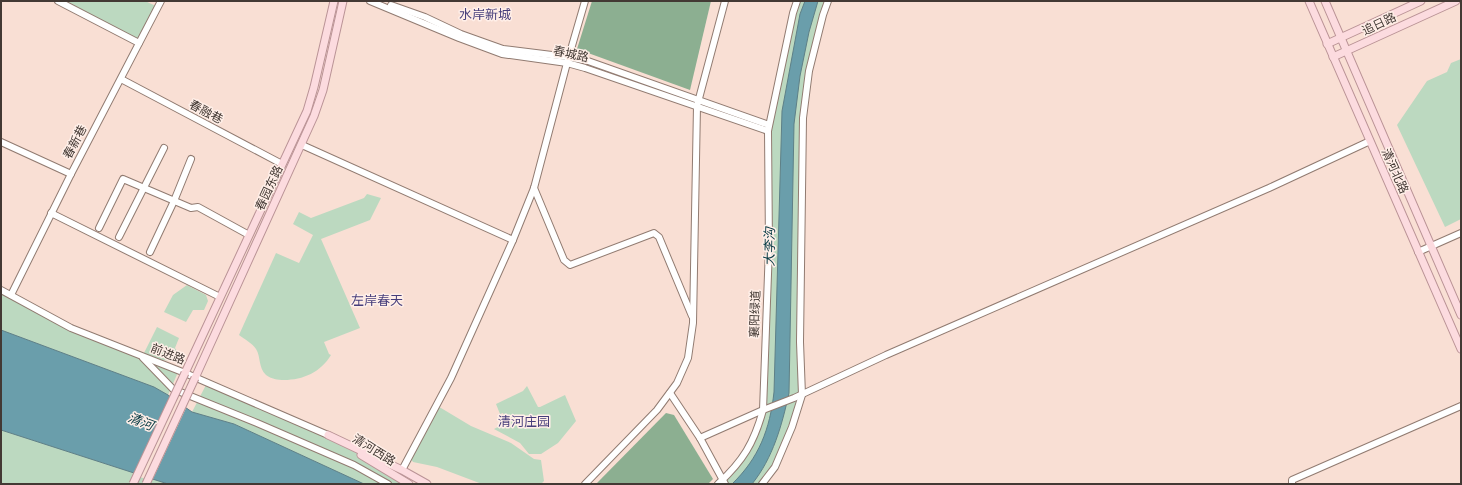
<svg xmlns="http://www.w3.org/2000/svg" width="1462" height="485" viewBox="0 0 1462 485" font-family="'Archivo Narrow','Noto Sans SC',sans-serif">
<rect width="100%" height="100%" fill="#f9dfd4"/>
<!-- green -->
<g fill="#bcd9c0">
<path d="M 58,1 L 145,1 L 158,7 L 139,43 Z"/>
<path d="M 797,1 L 828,1 L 809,71 L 803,118 L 802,395 L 775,467 L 762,484 L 718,484 L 743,458 L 763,410 L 769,247 L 768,137 Z"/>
<path d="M 1461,59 L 1461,219 L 1445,227 L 1397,125 L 1427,81 L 1447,72 L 1451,63 Z"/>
<path d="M 367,194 L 381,198 L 370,220 L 321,239 L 360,328 L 324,342 L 329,354 L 331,355 C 321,372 303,380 284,380 C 278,380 271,379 266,375 C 258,367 261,357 256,349 C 252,343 244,339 239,335 L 276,253 L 299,263 L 313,235 L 293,224 L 299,212 L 311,218 L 364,198 Z"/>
<path d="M 187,285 L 206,295 L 208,301 L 204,310 L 193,310 L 186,322 L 164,312 L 173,295 Z"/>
<path d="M 1,290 L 71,328 L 179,370 L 168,395 L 154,387 L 1,330 Z"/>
<path d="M 157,327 L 179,338 L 175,348 L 179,355 L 173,361 L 162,360 L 144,353 Z"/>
<path d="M 207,383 L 328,435 L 409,484 L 364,484 L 234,424 L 192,412 Z"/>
<path d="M 527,386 L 538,407 L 540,407 L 565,395 L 576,421 L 558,443 L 541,454 L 529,454 L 520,443 L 494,429 L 507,422 L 503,413 L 500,414 L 496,404 L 523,391 Z"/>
<path d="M 436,405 L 471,426 L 511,443 L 534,459 L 541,460 L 544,481 L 541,484 L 482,484 L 437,467 L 413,462 L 409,456 Z"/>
<path d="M 1,430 L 168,484 L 1,484 Z"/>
</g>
<!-- forest -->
<g fill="#8caf91">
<path d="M 592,1 L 711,1 L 690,90 L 577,49 Z"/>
<path d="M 666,413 L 674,415 L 713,479 L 708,484 L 596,484 Z"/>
</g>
<!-- water -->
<g fill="#6a9eab" stroke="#5e8087">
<path d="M 805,1 L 818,1 L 809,32 L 800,76 L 794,124 L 789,393 C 782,425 773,458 752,484 L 732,484 C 759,458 770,429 774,392 L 782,111 L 800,14 Z"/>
<path d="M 1,330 L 154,387 L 168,395 L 192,412 L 234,424 L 364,484 L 168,484 L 1,430 Z"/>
</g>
<!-- pier -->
<path fill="#f9dfd4" d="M 171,395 L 187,406 L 152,481 L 134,475 Z"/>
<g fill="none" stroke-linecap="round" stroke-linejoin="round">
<!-- minor casing -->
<g stroke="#917b71" stroke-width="8">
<g id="minor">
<path d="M 58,1 L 139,43"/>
<path d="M 370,1 L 459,38 L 502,54 L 567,63 L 585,68 L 768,131"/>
<path d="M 391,5 L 425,17 L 461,34 L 503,49 L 568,57 L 588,61 L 769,125"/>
<path d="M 121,79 L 282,164"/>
<path d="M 1,142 L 71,174"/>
<path d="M 302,145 L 513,240"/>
<path d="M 534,188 L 564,260 L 570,265 L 654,233 L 659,237 L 692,316"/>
<path d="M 51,213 L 220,297"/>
<path d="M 99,228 L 123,179 L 191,208 L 198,207 L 249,235"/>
<path d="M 119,237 L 164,148"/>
<path d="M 150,252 L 174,201 L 191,159"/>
<path d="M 1418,252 L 1461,233"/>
<path d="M 1,290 L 71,328 L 185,373 L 328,435"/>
<path d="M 11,295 L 71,174 L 161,1"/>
<path d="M 143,358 L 173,389 L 257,423 L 354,465 L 388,484"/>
<path d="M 670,393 L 700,438"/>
<path d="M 402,470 L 451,378 L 513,240 L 534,188 L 567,63 L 585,1"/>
<path d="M 585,484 L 657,410 L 677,383 L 688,358 L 693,323 L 697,106 L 725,1"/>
<path d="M 718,484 C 743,461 754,443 763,410 L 769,247 L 768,131 L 793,13 L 797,1"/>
<path d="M 725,484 L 700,438 L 763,410 L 794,398 L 886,355 L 1269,188 L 1370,141"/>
<path d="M 762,484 L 775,467 L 792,427 L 802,395 L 800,342 L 803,118 L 809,71 L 823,15 L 828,1"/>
<path d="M 1292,484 L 1292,480 L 1461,406"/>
</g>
</g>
<!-- major casing -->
<g stroke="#ba9396" stroke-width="9">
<g id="major">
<path d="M 1309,1 L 1461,349"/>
<path d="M 1325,1 L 1461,315"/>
<path d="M 1327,44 L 1421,1"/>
<path d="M 1333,57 L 1456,1"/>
<path d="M 185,373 L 307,111 L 314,87 L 334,1"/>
<path d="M 195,378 L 314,116 L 323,90 L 343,1"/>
<path d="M 328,435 L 402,470 L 427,484"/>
<path d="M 361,455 L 409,484"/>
</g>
</g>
<!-- minor -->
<use href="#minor" stroke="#fff" stroke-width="6"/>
<!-- major -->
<use href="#major" stroke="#fcdbdf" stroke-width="7"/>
<!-- major-bridge casing -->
<g stroke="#ba9396" stroke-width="9" stroke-linecap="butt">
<g id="major-bridge">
<path d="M 133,484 L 185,373"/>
<path d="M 146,484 L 195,378"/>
</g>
</g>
<!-- major-bridge -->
<use href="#major-bridge" stroke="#fcdbdf" stroke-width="7"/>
</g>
<g text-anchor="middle" stroke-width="3" stroke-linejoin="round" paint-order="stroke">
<!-- street labels -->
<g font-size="12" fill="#433934" stroke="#ffefe8">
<text transform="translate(1379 24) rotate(-25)" y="4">追日路</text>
<text transform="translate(571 54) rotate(12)" y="4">春城路</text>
<text transform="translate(206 112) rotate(28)" y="4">春融巷</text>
<text transform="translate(75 142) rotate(-62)" y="4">春新巷</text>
<text transform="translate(1395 171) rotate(66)" y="4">清河北路</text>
<text transform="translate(269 188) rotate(-65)" y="4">春园东路</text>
<text transform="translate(755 314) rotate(-88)" y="4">襄阳绿道</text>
<text transform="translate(168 354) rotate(22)" y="4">前进路</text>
<text transform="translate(374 450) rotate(32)" y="4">清河西路</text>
</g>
<!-- neighbourhood labels -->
<g font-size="13" fill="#473e7b" stroke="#ffefe8">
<text x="485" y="19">水岸新城</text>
<text x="377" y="305">左岸春天</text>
<text x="524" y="426">清河庄园</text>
</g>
<!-- water labels -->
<g font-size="13" font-style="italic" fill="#053842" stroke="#ffefe8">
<text transform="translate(769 247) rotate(-89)" y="5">大李沟</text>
<text transform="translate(141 421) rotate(21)" y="5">清河</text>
</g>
</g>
<!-- border -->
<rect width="1462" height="485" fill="none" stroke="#433934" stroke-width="4"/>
</svg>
